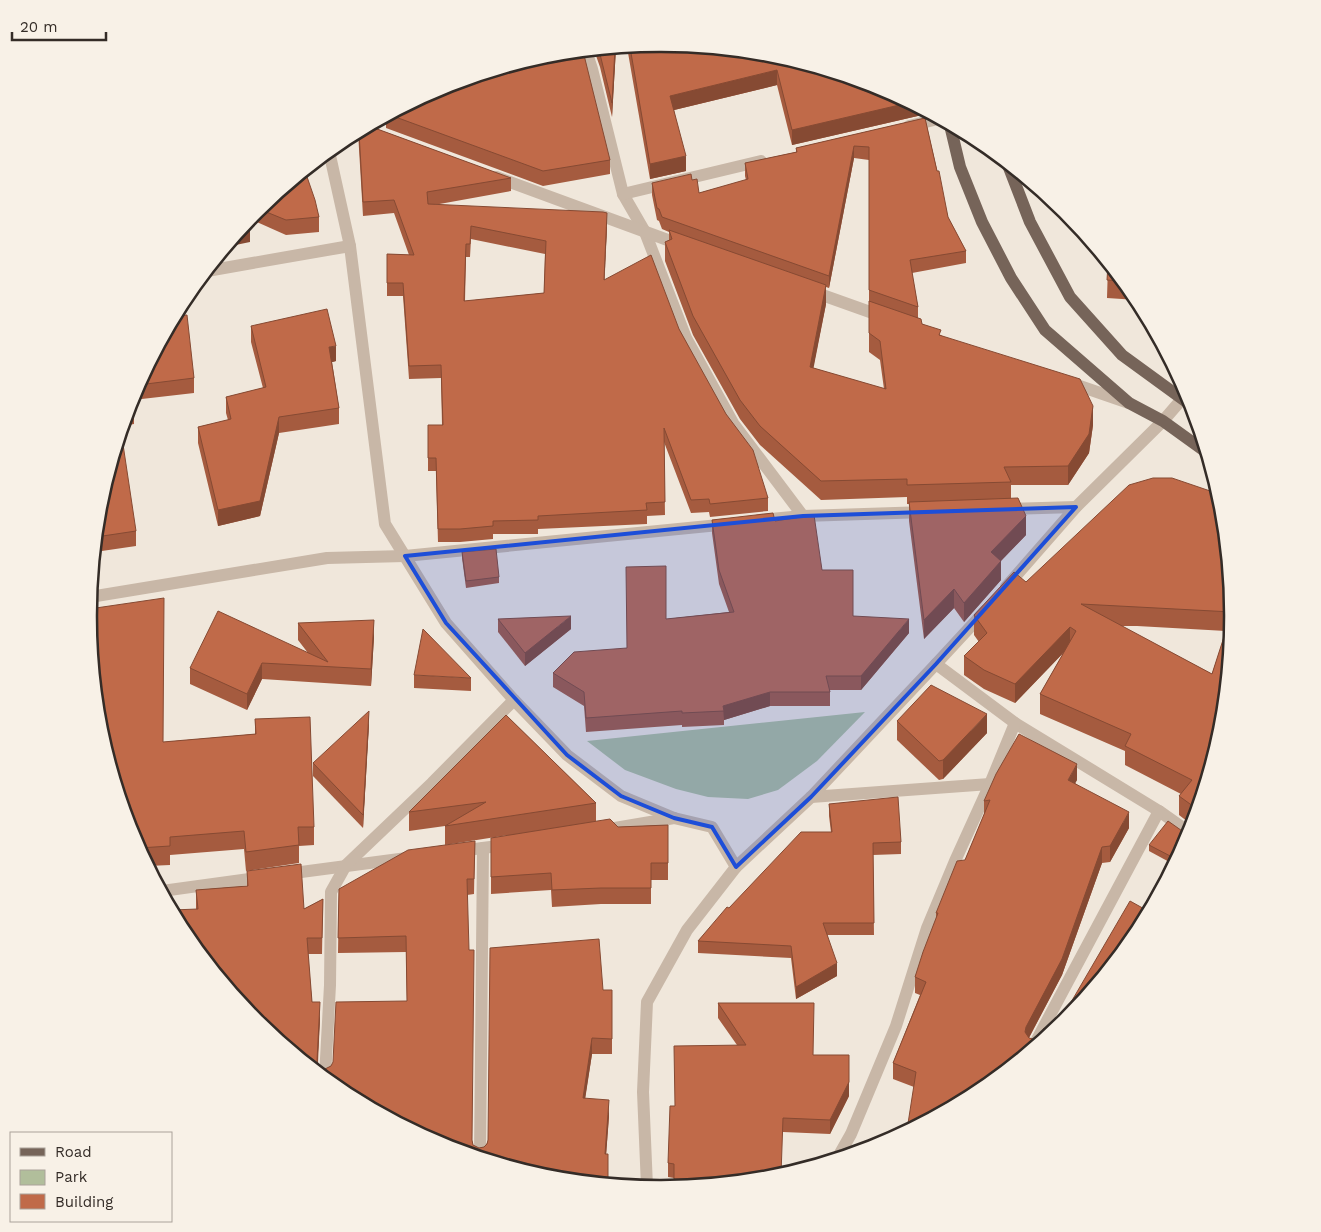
<svg xmlns="http://www.w3.org/2000/svg" width="1321" height="1232" viewBox="0 0 1321 1232" font-family="'Work Sans',sans-serif">
<rect width="100%" height="100%" fill="#f0e7db"/>
<!-- green -->
<path fill="#b1be9b" d="M 865,712 L 817,761 L 778,790 L 748,799 L 708,797 L 676,789 L 625,770 L 587,741 Z"/>
<g fill="none" stroke-linecap="round" stroke-linejoin="round">
<!-- minor -->
<g stroke="#c8b7a7" stroke-width="12">
<path d="M 586,51 L 592,69 L 623,194 L 645,232 L 686,338 L 733,423 L 803,516"/>
<path d="M 909,126 L 938,119"/>
<path d="M 329,151 L 350,246 L 385,524 L 446,623 L 514,700 L 567,755 L 621,796 L 674,818 L 712,827 L 736,867"/>
<path d="M 496,177 L 684,246"/>
<path d="M 623,194 L 761,161"/>
<path d="M 207,271 L 350,246"/>
<path d="M 811,291 L 884,317"/>
<path d="M 1068,382 L 1129,403"/>
<path d="M 1006,509 L 1076,507"/>
<path d="M 759,520 L 803,516 L 926,512"/>
<path d="M 1006,587 L 1076,507 L 1163,421 L 1182,399"/>
<path d="M 90,597 L 327,558 L 405,556 L 729,524"/>
<path d="M 936,664 L 1015,723 L 1159,811 L 1190,833"/>
<path d="M 811,797 L 990,784"/>
<path d="M 603,830 L 674,818"/>
<path d="M 459,851 L 506,845"/>
<path d="M 286,874 L 407,858"/>
<path d="M 162,891 L 263,877"/>
<path d="M 1033,1047 L 1159,811"/>
<path d="M 325,1077 L 330,985 L 331,892 L 346,865 L 432,783 L 514,700"/>
<path d="M 480,1156 L 483,848"/>
<path d="M 838,1157 L 851,1134 L 896,1026 L 927,928 L 955,861 L 990,784 L 1015,723"/>
<path d="M 647,1187 L 643,1092 L 647,1002 L 687,930 L 736,867 L 811,797 L 936,664 L 985,611"/>
</g>
<!-- major -->
<g stroke="#766459" stroke-width="12">
<path d="M 950,125 L 960,167 L 982,222 L 1011,278 L 1045,330 L 1129,403 L 1163,421 L 1206,452"/>
<path d="M 1008,165 L 1030,222 L 1070,297 L 1122,355 L 1192,406"/>
</g>
</g>
<!-- wall -->
<g fill="#a55b3f" fill-rule="evenodd">
<path d="M 660,44 L 772,55 L 922,110 L 922,115 L 792,145 L 777,85 L 674,110 L 686,171 L 650,179 L 627,47 Z"/>
<path d="M 616,48 L 612,117 L 600,67 L 594,50 Z"/>
<path d="M 442,87 L 610,160 L 610,174 L 543,186 L 386,128 L 386,124 L 377,122 Z"/>
<path d="M 925,118 L 948,217 L 966,251 L 966,263 L 912,273 L 918,307 L 918,318 L 922,324 L 1093,425 L 1089,453 L 1068,485 L 1011,485 L 1011,498 L 1026,535 L 1001,561 L 1001,580 L 964,622 L 954,608 L 924,639 L 909,521 L 909,504 L 907,504 L 907,497 L 821,500 L 760,445 L 740,419 L 693,335 L 665,261 L 665,242 L 669,240 L 669,232 L 662,229 L 659,221 L 657,220 L 652,195 L 652,183 L 692,180 L 699,193 L 746,180 L 745,176 L 745,163 L 796,152 L 796,148 ZM 854,158 L 869,160 L 869,352 L 880,360 L 884,389 L 813,368 L 826,304 L 826,287 L 829,288 Z"/>
<path d="M 369,126 L 511,178 L 511,191 L 434,205 L 607,227 L 604,280 L 679,329 L 768,498 L 768,511 L 710,517 L 709,512 L 691,513 L 664,442 L 665,515 L 647,516 L 647,524 L 538,529 L 538,534 L 493,534 L 493,539 L 460,542 L 438,542 L 436,471 L 428,471 L 428,425 L 442,425 L 441,378 L 409,379 L 403,296 L 387,296 L 387,254 L 409,255 L 394,213 L 363,216 L 358,132 ZM 471,239 L 545,254 L 544,293 L 465,301 L 466,257 L 470,257 Z"/>
<path d="M 305,171 L 319,217 L 319,232 L 286,235 L 250,219 L 256,211 Z"/>
<path d="M 1108,264 L 1136,298 L 1137,300 L 1107,298 Z"/>
<path d="M 175,316 L 194,378 L 194,393 L 133,400 L 134,409 L 134,424 L 123,426 L 132,397 Z"/>
<path d="M 251,326 L 336,361 L 332,362 L 339,408 L 339,424 L 279,433 L 260,516 L 218,526 L 198,443 L 198,427 L 228,420 L 226,413 L 226,397 L 263,388 L 251,342 Z"/>
<path d="M 1219,494 L 1233,616 L 1222,728 L 1192,825 L 1179,815 L 1179,796 L 1181,794 L 1125,765 L 1125,751 L 1040,714 L 1040,694 L 1064,652 L 1015,703 L 984,689 L 964,675 L 964,656 L 979,642 L 974,635 L 974,615 L 1026,582 ZM 1121,626 L 1137,626 L 1226,631 L 1212,674 Z"/>
<path d="M 99,504 L 136,531 L 136,546 L 95,552 Z"/>
<path d="M 712,520 L 775,521 L 822,570 L 853,616 L 909,633 L 861,690 L 830,690 L 830,706 L 770,706 L 724,720 L 724,725 L 682,727 L 682,725 L 586,732 L 584,706 L 553,687 L 553,673 L 627,648 L 666,619 L 729,612 L 719,584 L 712,533 Z"/>
<path d="M 462,552 L 499,577 L 499,583 L 466,588 L 462,558 Z"/>
<path d="M 498,619 L 571,629 L 525,666 L 498,632 Z"/>
<path d="M 298,623 L 374,637 L 371,686 L 262,679 L 247,710 L 190,684 L 190,668 L 308,653 L 298,640 Z"/>
<path d="M 414,675 L 471,678 L 471,691 L 414,688 Z"/>
<path d="M 506,715 L 596,803 L 596,822 L 618,827 L 668,825 L 668,880 L 651,880 L 651,904 L 601,904 L 552,907 L 551,890 L 491,894 L 491,838 L 554,828 L 445,845 L 445,826 L 409,831 L 409,812 Z"/>
<path d="M 255,719 L 314,827 L 314,845 L 299,846 L 299,863 L 246,871 L 244,849 L 170,855 L 170,865 L 148,866 L 132,835 L 164,742 L 255,734 Z"/>
<path d="M 897,721 L 987,733 L 943,779 L 939,780 L 897,740 Z"/>
<path d="M 369,724 L 363,828 L 313,776 L 313,763 Z"/>
<path d="M 1077,780 L 1075,783 L 1129,828 L 1110,862 L 1102,863 L 1062,975 L 1029,1038 L 1033,1039 L 1052,1031 L 978,1092 L 914,1087 L 893,1079 L 893,1063 L 920,995 L 915,993 L 915,977 L 936,919 L 936,913 L 965,860 L 984,815 L 984,801 Z"/>
<path d="M 829,804 L 901,842 L 901,854 L 873,855 L 874,935 L 827,935 L 837,976 L 796,999 L 791,958 L 698,953 L 698,941 L 729,908 L 831,832 L 829,816 Z"/>
<path d="M 1185,833 L 1189,835 L 1173,864 L 1149,851 L 1149,845 Z"/>
<path d="M 475,841 L 474,894 L 467,895 L 472,1141 L 473,1145 L 479,1148 L 484,1147 L 603,990 L 612,990 L 612,1054 L 592,1054 L 585,1098 L 609,1116 L 606,1154 L 549,1177 L 342,1092 L 256,1020 L 196,909 L 196,890 L 247,886 L 247,871 L 304,909 L 323,899 L 322,954 L 308,954 L 312,1002 L 320,1018 L 318,1063 L 320,1068 L 325,1069 L 331,1066 L 407,1001 L 406,952 L 338,953 L 339,889 Z"/>
<path d="M 718,1003 L 813,1055 L 849,1096 L 830,1134 L 783,1132 L 772,1177 L 674,1187 L 674,1178 L 668,1177 L 668,1163 L 675,1106 L 737,1045 L 718,1018 Z"/>
</g>
<!-- shaded-wall -->
<g fill="#864a33">
<path d="M 615,48 L 616,48 L 612,117 L 612,103 Z"/>
<path d="M 777,70 L 777,85 L 670,111 L 670,96 Z"/>
<path d="M 908,103 L 922,110 L 922,115 L 792,145 L 792,130 Z"/>
<path d="M 854,146 L 854,158 L 829,288 L 829,276 Z"/>
<path d="M 686,156 L 686,171 L 650,179 L 650,164 Z"/>
<path d="M 607,213 L 607,227 L 604,293 L 604,280 Z"/>
<path d="M 250,227 L 250,242 L 226,247 L 241,229 Z"/>
<path d="M 826,285 L 826,304 L 810,386 L 810,367 Z"/>
<path d="M 336,346 L 336,361 L 329,363 L 329,347 Z"/>
<path d="M 1093,406 L 1093,425 L 1089,453 L 1068,485 L 1068,466 Z"/>
<path d="M 279,417 L 279,433 L 260,516 L 218,526 L 218,510 Z"/>
<path d="M 1026,516 L 1026,535 L 991,571 L 991,552 Z"/>
<path d="M 1001,561 L 1001,580 L 964,622 L 964,603 Z"/>
<path d="M 954,589 L 954,608 L 924,639 L 924,620 Z"/>
<path d="M 571,616 L 571,629 L 525,666 L 525,653 Z"/>
<path d="M 909,619 L 909,633 L 861,690 L 861,676 Z"/>
<path d="M 374,620 L 374,637 L 371,686 L 371,669 Z"/>
<path d="M 1070,627 L 1070,646 L 1015,703 L 1015,684 Z"/>
<path d="M 262,663 L 262,679 L 247,710 L 247,694 Z"/>
<path d="M 770,692 L 770,706 L 724,720 L 723,706 Z"/>
<path d="M 369,711 L 369,724 L 363,828 L 363,815 Z"/>
<path d="M 987,714 L 987,733 L 943,779 L 943,760 Z"/>
<path d="M 1077,764 L 1077,780 L 1068,796 L 1068,780 Z"/>
<path d="M 1129,812 L 1129,828 L 1110,862 L 1110,846 Z"/>
<path d="M 1102,847 L 1102,863 L 1062,975 L 1026,1043 L 1025,1032 L 1026,1027 Z"/>
<path d="M 837,963 L 837,976 L 796,999 L 796,987 Z"/>
<path d="M 320,1002 L 320,1018 L 317,1071 L 317,1061 Z"/>
<path d="M 592,1038 L 592,1054 L 583,1113 L 583,1098 Z"/>
<path d="M 849,1055 L 849,1096 L 830,1134 L 830,1120 Z"/>
<path d="M 609,1100 L 609,1116 L 605,1170 L 605,1154 Z"/>
</g>
<!-- building -->
<g fill="#c06a49" stroke="#864a33" fill-rule="evenodd">
<path d="M 660,44 L 772,55 L 880,87 L 908,103 L 792,130 L 777,70 L 670,96 L 686,156 L 650,164 L 630,47 Z"/>
<path d="M 615,48 L 612,103 L 599,50 Z"/>
<path d="M 583,51 L 610,160 L 543,171 L 390,115 L 442,87 L 549,55 Z"/>
<path d="M 925,118 L 937,171 L 939,171 L 948,217 L 966,251 L 910,260 L 918,307 L 869,290 L 869,147 L 854,146 L 829,276 L 662,217 L 659,209 L 657,208 L 652,183 L 691,174 L 692,180 L 697,179 L 699,193 L 748,179 L 745,163 L 797,152 L 796,148 Z"/>
<path d="M 369,126 L 511,178 L 427,192 L 428,204 L 603,212 L 607,213 L 604,280 L 651,255 L 679,329 L 726,414 L 753,450 L 768,498 L 710,504 L 709,499 L 691,500 L 664,428 L 665,502 L 646,503 L 647,510 L 538,516 L 538,520 L 493,521 L 493,526 L 460,529 L 438,529 L 436,458 L 428,458 L 428,425 L 443,425 L 441,365 L 409,366 L 403,283 L 387,283 L 387,254 L 414,255 L 394,200 L 363,202 L 359,132 ZM 471,226 L 546,241 L 544,293 L 464,301 L 466,244 L 470,244 Z"/>
<path d="M 305,171 L 315,200 L 319,217 L 286,220 L 259,209 Z"/>
<path d="M 248,221 L 250,227 L 241,229 Z"/>
<path d="M 669,230 L 826,285 L 810,367 L 886,389 L 880,341 L 869,333 L 869,301 L 921,319 L 922,324 L 941,330 L 939,335 L 1080,379 L 1093,406 L 1089,434 L 1068,466 L 1004,467 L 1011,482 L 907,485 L 907,479 L 821,481 L 760,426 L 740,400 L 693,316 L 665,242 L 672,239 Z"/>
<path d="M 1108,264 L 1122,281 L 1107,280 Z"/>
<path d="M 327,309 L 336,346 L 329,347 L 339,408 L 279,417 L 260,501 L 218,510 L 198,427 L 231,419 L 226,397 L 266,387 L 251,326 Z"/>
<path d="M 187,315 L 194,378 L 138,385 L 175,316 Z"/>
<path d="M 132,397 L 134,409 L 128,410 Z"/>
<path d="M 121,431 L 136,531 L 96,537 L 99,504 Z"/>
<path d="M 1153,478 L 1172,478 L 1219,494 L 1222,505 L 1233,616 L 1222,728 L 1197,809 L 1179,796 L 1192,780 L 1125,746 L 1131,734 L 1040,694 L 1076,631 L 1070,627 L 1015,684 L 984,670 L 964,656 L 987,633 L 974,615 L 1014,572 L 1026,582 L 1129,485 ZM 1081,604 L 1232,612 L 1212,674 Z"/>
<path d="M 1018,498 L 1026,516 L 991,552 L 1001,561 L 964,603 L 954,589 L 924,620 L 909,502 Z"/>
<path d="M 773,513 L 775,521 L 814,515 L 822,570 L 853,570 L 853,616 L 909,619 L 861,676 L 826,676 L 830,692 L 770,692 L 723,706 L 724,711 L 682,713 L 682,711 L 586,718 L 584,692 L 553,673 L 574,652 L 627,648 L 626,567 L 666,566 L 666,619 L 734,612 L 719,570 L 712,520 Z"/>
<path d="M 496,549 L 499,577 L 466,581 L 462,552 Z"/>
<path d="M 164,598 L 163,742 L 256,734 L 255,719 L 310,717 L 314,827 L 298,827 L 299,845 L 246,852 L 244,831 L 170,837 L 170,846 L 139,848 L 132,835 L 99,727 L 89,618 L 89,609 Z"/>
<path d="M 218,611 L 328,662 L 298,623 L 374,620 L 371,669 L 262,663 L 247,694 L 190,668 Z"/>
<path d="M 571,616 L 525,653 L 498,619 Z"/>
<path d="M 423,629 L 471,678 L 414,675 Z"/>
<path d="M 931,685 L 987,714 L 943,760 L 939,761 L 897,721 Z"/>
<path d="M 369,711 L 363,815 L 313,763 Z"/>
<path d="M 506,715 L 596,803 L 445,826 L 486,802 L 409,812 Z"/>
<path d="M 1019,734 L 1077,764 L 1068,780 L 1129,812 L 1110,846 L 1102,847 L 1062,959 L 1026,1027 L 1025,1032 L 1029,1038 L 1033,1039 L 1038,1038 L 1044,1028 L 1052,1031 L 978,1092 L 907,1130 L 916,1072 L 893,1063 L 926,982 L 915,977 L 923,952 L 938,913 L 936,913 L 957,861 L 965,860 L 990,800 L 984,801 L 996,774 Z"/>
<path d="M 898,797 L 901,842 L 873,843 L 874,923 L 823,923 L 837,963 L 796,987 L 791,946 L 698,941 L 727,907 L 729,908 L 801,832 L 832,832 L 829,804 Z"/>
<path d="M 610,819 L 618,827 L 668,825 L 668,863 L 651,863 L 651,888 L 601,888 L 552,890 L 551,873 L 491,877 L 491,838 Z"/>
<path d="M 1168,821 L 1185,833 L 1189,834 L 1176,859 L 1149,845 Z"/>
<path d="M 475,841 L 474,879 L 467,879 L 469,950 L 474,950 L 472,1140 L 473,1145 L 479,1148 L 484,1147 L 487,1144 L 488,1140 L 490,948 L 599,939 L 603,990 L 612,990 L 612,1039 L 592,1038 L 583,1098 L 609,1100 L 605,1154 L 608,1154 L 608,1183 L 549,1177 L 441,1145 L 342,1092 L 256,1020 L 185,934 L 172,910 L 198,909 L 196,890 L 248,886 L 247,871 L 301,864 L 304,909 L 323,899 L 322,938 L 307,938 L 312,1002 L 320,1002 L 317,1061 L 320,1068 L 325,1069 L 331,1066 L 333,1062 L 336,1002 L 407,1001 L 406,936 L 338,938 L 339,889 L 408,850 Z"/>
<path d="M 1130,901 L 1148,911 L 1136,934 L 1065,1021 L 1056,1028 Z"/>
<path d="M 718,1003 L 814,1003 L 813,1055 L 849,1055 L 849,1082 L 830,1120 L 783,1118 L 781,1175 L 772,1177 L 674,1187 L 674,1164 L 668,1163 L 670,1106 L 675,1106 L 674,1046 L 746,1045 Z"/>
</g>
<!-- marked area -->
<path fill="#1d4ed8" fill-opacity="0.2" stroke="#1d4ed8" stroke-width="4" stroke-linejoin="round" d="M 1076,507 L 936,664 L 811,797 L 736,867 L 712,827 L 674,818 L 621,796 L 567,755 L 446,623 L 405,556 L 803,516 Z"/>
<!-- crop -->
<path d="M0 0H1321V1232H0ZM660 52H661A563 563 0 0 1 1224 615V617A563 563 0 0 1 661 1180H660A563 563 0 0 1 97 617V615A563 563 0 0 1 660 52Z" fill="#f8f1e7" fill-rule="evenodd"/>
<path fill="none" stroke="#342c27" stroke-width="2.5" d="M660 52H661A563 563 0 0 1 1224 615V617A563 563 0 0 1 661 1180H660A563 563 0 0 1 97 617V615A563 563 0 0 1 660 52Z"/>
<!-- legend -->
<rect x="10" y="1132" width="162" height="90" fill="#f8f1e7" stroke="#aaa29a"/>
<rect x="20" y="1148" width="25" height="8" fill="#766459" stroke="#aaa29a"/>
<text x="55" y="1157" font-size="15" fill="#342c27">Road</text>
<rect x="20" y="1170" width="25" height="15" fill="#b1be9b" stroke="#aaa29a"/>
<text x="55" y="1182" font-size="15" fill="#342c27">Park</text>
<rect x="20" y="1194" width="25" height="15" fill="#c06a49" stroke="#aaa29a"/>
<text x="55" y="1207" font-size="15" fill="#342c27">Building</text>
<!-- scale -->
<path d="M12 32v8h94v-8" fill="none" stroke="#342c27" stroke-width="2.5"/>
<text x="20" y="32" font-size="15" fill="#342c27" stroke="#f8f1e7" stroke-width="4" paint-order="stroke">20 m</text>
</svg>
